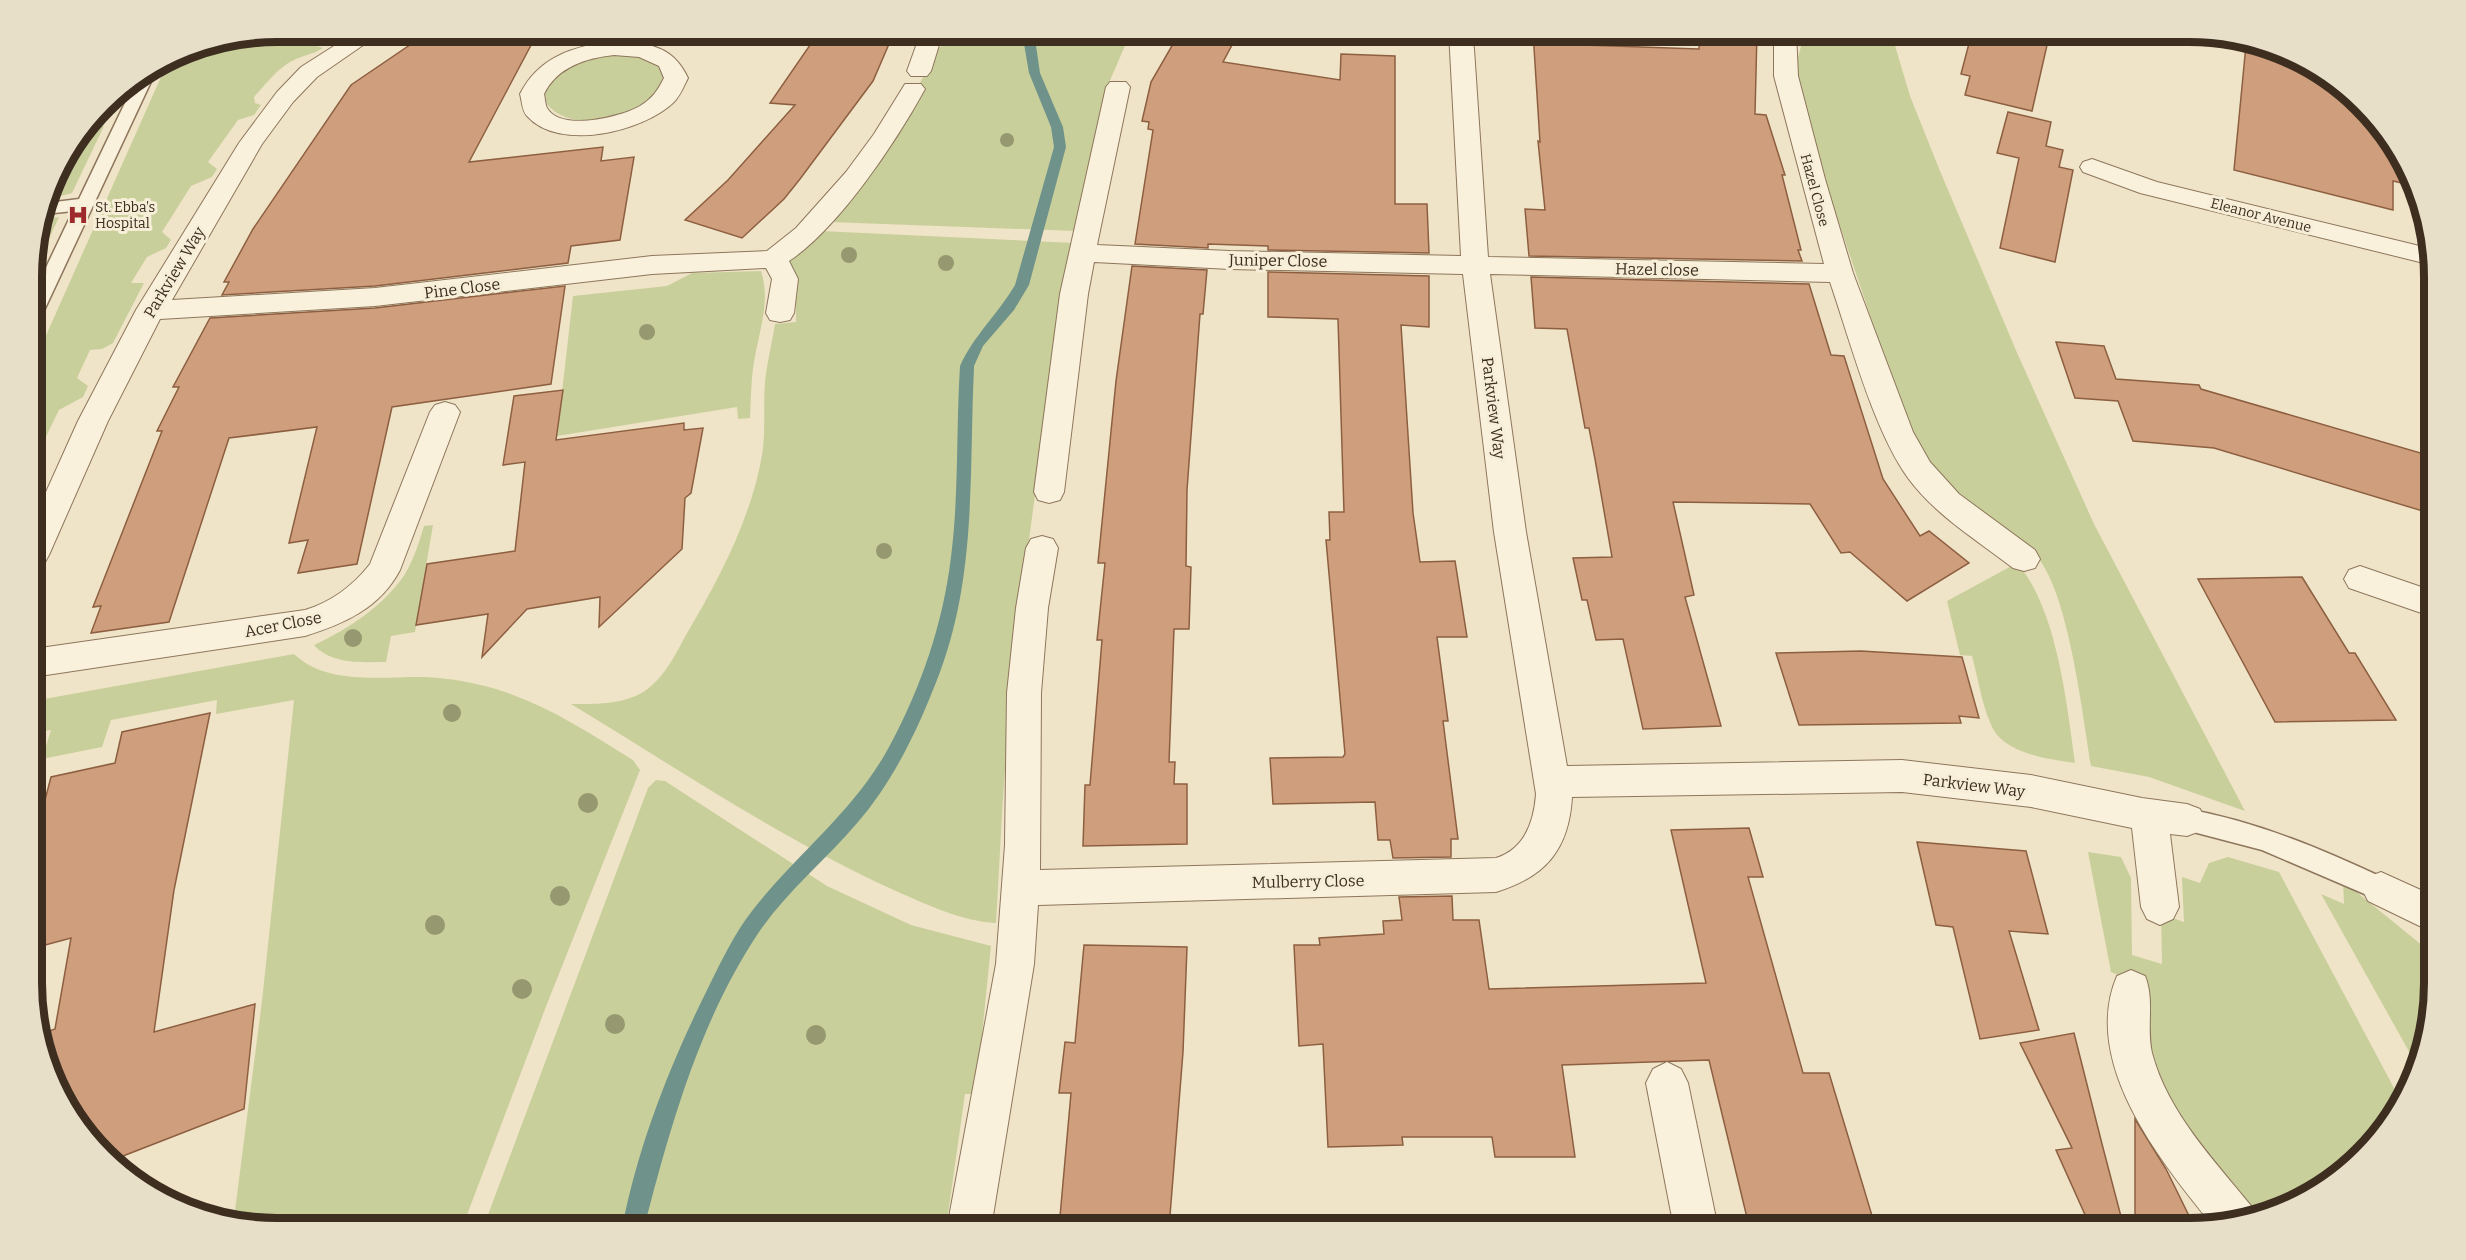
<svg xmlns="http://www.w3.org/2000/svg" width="2466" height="1260" viewBox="0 0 2466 1260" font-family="Bitter,serif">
<rect width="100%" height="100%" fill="#f0e4c8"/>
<!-- green -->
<g fill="#c9cf9b">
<path d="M 277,32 L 317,32 L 302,41 L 323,48 C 312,55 303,55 292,61 C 278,68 265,85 254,97 L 255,103 L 261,105 L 254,115 L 238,120 L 208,162 L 217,169 L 212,177 L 191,186 L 162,232 L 171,240 L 166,248 L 147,257 L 131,283 L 144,283 L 113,343 L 102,349 L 90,350 L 77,378 L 88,386 L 83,397 L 59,410 L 32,465 L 32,367 L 169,59 L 183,50 Z"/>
<path d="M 954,32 L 1131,32 L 1108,85 L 1076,231 L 829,222 C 866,178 899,138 924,86 L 919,85 L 924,75 L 929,75 L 938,48 L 951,42 Z"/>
<path d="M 1805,32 L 1891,32 L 1910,96 L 1940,171 L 2018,355 L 2094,524 L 2245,811 L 2149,777 L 2091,766 C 2083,718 2068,587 2035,555 C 2015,536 1988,524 1968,505 C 1945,485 1928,460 1910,434 L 1806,125 L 1798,76 L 1798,57 Z"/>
<path d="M 618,54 C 736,65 590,158 547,104 C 534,70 595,57 618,54 Z"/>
<path d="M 104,126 L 72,193 L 49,199 L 57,169 L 88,128 Z"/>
<path d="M 59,217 L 32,276 L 32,261 L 43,219 Z"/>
<path d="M 821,231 L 1074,243 C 1047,405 1022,569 1008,733 C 1002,796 1000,859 996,923 C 961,921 928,905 896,891 C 783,840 678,769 571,704 C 597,704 629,705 650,687 C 666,674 676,653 686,635 C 719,579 751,519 762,455 C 766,431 763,406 765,382 C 767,363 772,343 775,324 L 796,322 L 796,279 L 785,259 Z"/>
<path d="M 761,271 C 771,302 759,331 754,362 C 751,380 751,399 750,418 L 738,419 L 737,407 L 557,436 L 573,296 L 667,286 L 692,273 Z"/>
<path d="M 433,525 L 415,632 L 391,636 L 386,662 C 362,662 332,665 314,645 C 348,629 384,606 405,574 C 414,559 419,542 424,526 Z"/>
<path d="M 2017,563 C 2057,608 2067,705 2075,763 C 2049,759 2005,754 1992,727 C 1982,706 1978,678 1972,656 L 1960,655 L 1947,601 Z"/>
<path d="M 294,654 C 327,686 383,676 426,677 C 446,678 466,681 485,686 C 540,700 586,731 633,760 L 640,770 L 547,1004 L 462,1228 L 277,1228 L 234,1218 L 262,1001 L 294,700 L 216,714 L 217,700 L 111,720 L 102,747 L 42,759 L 51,730 L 33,733 L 33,701 Z"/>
<path d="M 656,780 L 665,781 L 827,886 L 911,925 L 991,946 L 976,1094 L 965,1094 L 946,1228 L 483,1228 L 648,788 Z"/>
<path d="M 2088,852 L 2121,857 L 2131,878 L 2132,955 L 2162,964 L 2161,914 L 2184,922 L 2182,877 L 2200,883 L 2209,863 L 2228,857 L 2279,872 L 2402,1103 L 2373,1145 L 2325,1187 L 2267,1216 L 2258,1217 C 2223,1180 2161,1100 2147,1052 C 2141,1034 2145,1007 2145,987 L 2111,972 Z"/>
<path d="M 2343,881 L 2434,955 L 2434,983 L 2416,1064 L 2321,894 L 2344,904 Z"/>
</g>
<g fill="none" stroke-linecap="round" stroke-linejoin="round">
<!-- stream -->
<path fill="#6f938a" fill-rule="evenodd" d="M 1022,32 L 1034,32 L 1040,73 L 1063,127 L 1066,147 L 1029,285 L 1014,310 L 983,346 L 974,366 C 969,470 977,573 940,672 C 920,725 895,779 858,822 C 826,860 787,891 759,932 C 700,1020 670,1127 644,1228 L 622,1228 C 638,1145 671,1062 709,986 C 722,960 734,934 752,911 C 796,854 854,812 889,747 C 921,688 943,624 951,557 C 959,494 956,430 960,366 C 974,335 998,314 1015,285 L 1054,147 L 1051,127 L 1029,73 Z"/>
</g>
<!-- building -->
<g fill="#cf9f7d" stroke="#8d5f41" stroke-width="1.5">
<path d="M 429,32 L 538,32 L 469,162 L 603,147 L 601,161 L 634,157 L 620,240 L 571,246 L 568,263 L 375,286 L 222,295 L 229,282 L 224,282 L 253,229 L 351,85 Z"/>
<path d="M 819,32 L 874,32 L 870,43 L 889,44 L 873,81 L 800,179 L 784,199 L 742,238 L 685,220 L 728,180 L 795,105 L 770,103 Z"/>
<path d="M 1193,32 L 1239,32 L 1223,62 L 1340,80 L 1341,54 L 1395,56 L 1395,204 L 1427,204 L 1429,253 L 1268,250 L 1268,246 L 1208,244 L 1208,248 L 1135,244 L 1153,130 L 1148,129 L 1149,122 L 1142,121 L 1151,82 L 1177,37 L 1189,39 Z"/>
<path d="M 1533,32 L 1582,32 L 1584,45 L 1699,49 L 1700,32 L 1757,32 L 1755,114 L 1766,115 L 1785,175 L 1782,175 L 1801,250 L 1798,250 L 1802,261 L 1529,256 L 1525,209 L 1545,210 L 1538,141 L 1540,142 Z"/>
<path d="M 1972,32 L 2050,32 L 2032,111 L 1965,95 L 1970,76 L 1961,74 Z"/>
<path d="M 2246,45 L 2298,57 L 2351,93 L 2393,140 L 2410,185 L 2393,181 L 2393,210 L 2234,170 Z"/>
<path d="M 2008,112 L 2051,122 L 2046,146 L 2063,150 L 2059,167 L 2073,170 L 2055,262 L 2000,248 L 2019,158 L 1997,153 Z"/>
<path d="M 1132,266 L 1207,270 L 1203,314 L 1200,314 L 1187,490 L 1186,566 L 1191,567 L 1189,629 L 1174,629 L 1169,762 L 1175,762 L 1174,784 L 1187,784 L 1187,844 L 1083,846 L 1085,785 L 1090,785 L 1102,640 L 1097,640 L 1105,563 L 1098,563 L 1116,381 Z"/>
<path d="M 1268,272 L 1429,276 L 1429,327 L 1401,325 L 1413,513 L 1420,562 L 1455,561 L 1467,637 L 1437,637 L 1448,721 L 1443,721 L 1458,839 L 1451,839 L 1451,857 L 1393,858 L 1390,840 L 1378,840 L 1375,802 L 1273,804 L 1270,758 L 1343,757 L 1345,754 L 1326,540 L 1330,540 L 1329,512 L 1344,512 L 1338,319 L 1268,317 Z"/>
<path d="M 1531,277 L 1809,284 L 1831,355 L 1844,356 L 1883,479 L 1920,536 L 1929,531 L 1969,563 L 1907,601 L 1850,552 L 1841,553 L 1810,504 L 1673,502 L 1694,595 L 1685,597 L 1721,726 L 1643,729 L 1623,639 L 1596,640 L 1587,600 L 1582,600 L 1573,558 L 1612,557 L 1595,459 L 1589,428 L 1585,428 L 1567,329 L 1535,328 Z"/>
<path d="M 565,286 L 551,384 L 392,407 L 357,564 L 298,573 L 308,540 L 289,543 L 317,427 L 229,438 L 169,622 L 91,633 L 101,606 L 93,607 L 162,431 L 157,431 L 179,387 L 173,387 L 210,318 L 375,308 Z"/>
<path d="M 2056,342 L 2104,346 L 2116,379 L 2199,385 L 2201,389 L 2424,454 L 2426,512 L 2214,448 L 2133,441 L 2118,401 L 2075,398 Z"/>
<path d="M 563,390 L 556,440 L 684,423 L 684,430 L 703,428 L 691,493 L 685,498 L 682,549 L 599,627 L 600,597 L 527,609 L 482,657 L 488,614 L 416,625 L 427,564 L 515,551 L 525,462 L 503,465 L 514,396 Z"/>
<path d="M 2302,577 L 2349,653 L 2355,653 L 2396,720 L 2275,722 L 2198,579 Z"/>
<path d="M 1861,651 L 1962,657 L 1979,718 L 1959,716 L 1961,723 L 1799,725 L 1776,653 Z"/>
<path d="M 210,713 L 174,890 L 154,1032 L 255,1004 L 244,1109 L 110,1161 L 73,1120 L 41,1034 L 55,1029 L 71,938 L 34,948 L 33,846 L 51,777 L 115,763 L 122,732 Z"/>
<path d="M 1749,828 L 1763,877 L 1748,877 L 1803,1073 L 1829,1073 L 1873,1219 L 1861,1219 L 1864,1228 L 1749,1226 L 1709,1060 L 1562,1065 L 1575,1157 L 1495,1157 L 1492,1137 L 1402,1137 L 1403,1145 L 1328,1147 L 1323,1044 L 1299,1046 L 1294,945 L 1320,945 L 1319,938 L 1384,934 L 1383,921 L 1402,920 L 1399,897 L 1452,896 L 1453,920 L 1479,920 L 1489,989 L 1706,983 L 1671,830 Z"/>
<path d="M 1917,842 L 2026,851 L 2048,934 L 2009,931 L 2039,1030 L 1980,1039 L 1953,927 L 1936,925 Z"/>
<path d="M 1084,945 L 1187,947 L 1183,1052 L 1169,1228 L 1059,1228 L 1071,1093 L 1059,1093 L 1065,1042 L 1075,1043 Z"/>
<path d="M 2074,1033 L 2102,1144 L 2124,1228 L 2091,1228 L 2056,1150 L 2072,1148 L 2020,1043 Z"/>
<path d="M 2135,1119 L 2166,1169 L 2195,1228 L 2135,1228 Z"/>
</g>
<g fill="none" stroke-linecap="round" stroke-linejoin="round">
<!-- lane casing -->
<g stroke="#8d765c" stroke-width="3">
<g id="lane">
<path d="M 153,70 L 155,73 L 41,317 L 39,321 L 32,323 L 32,297 L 73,211 L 45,214 L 47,203 L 79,199 L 136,80 Z"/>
<path d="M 2187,809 C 2259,822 2324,850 2390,881 L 2394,889 L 2390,897 L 2381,901 L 2262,850 L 2178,828 L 2175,820 L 2178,812 Z"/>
</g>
</g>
<!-- street casing -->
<g stroke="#8d765c" stroke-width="2">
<g id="street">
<path d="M 356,32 L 382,32 L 317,77 L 293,102 L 262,144 L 172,300 L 375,288 L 652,256 L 767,251 L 796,228 L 846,172 L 874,134 L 905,84 L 921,84 L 925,89 C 896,142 839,228 789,261 L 798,279 L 794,313 L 790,320 L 780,322 L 770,320 L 766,313 L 772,279 L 766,268 L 652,274 L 375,306 L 160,319 L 108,421 L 49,555 L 44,564 L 33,567 L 33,521 L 78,421 L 136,310 L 239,143 L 277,92 L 301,67 Z"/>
<path d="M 921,32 L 943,32 L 931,71 L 927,76 L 911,76 L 907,71 Z"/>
<path d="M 1127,32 L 1150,32 L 1147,37 L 1130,37 Z"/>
<path d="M 1449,32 L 1471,32 L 1474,49 L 1488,257 L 1824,264 L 1774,76 L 1774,32 L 1796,32 L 1798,76 L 1825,179 L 1853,273 L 1913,432 L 1930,462 L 1959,494 L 2035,550 L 2040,559 L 2035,568 L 2024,571 L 2013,568 C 1977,540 1935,515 1908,478 C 1873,429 1850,340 1830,282 L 1490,274 L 1526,532 L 1567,766 L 1902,760 L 2031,775 L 2142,798 L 2187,804 L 2200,809 L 2205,820 L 2200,831 L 2187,836 L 2170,834 L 2179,907 L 2173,919 L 2160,925 L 2147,919 L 2141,907 L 2132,828 L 2031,807 L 1902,792 L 1572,797 C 1569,850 1545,877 1496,892 L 1038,905 L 1034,964 L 991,1228 L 947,1228 L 996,964 L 1005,845 L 1007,693 L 1016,608 L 1026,548 L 1031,539 L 1042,536 L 1053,539 L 1058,548 L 1048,608 L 1041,693 L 1040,870 L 1496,858 C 1525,849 1534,821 1536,794 L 1494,532 L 1463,274 L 1230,269 L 1094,262 L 1088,294 L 1064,492 L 1060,500 L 1049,503 L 1038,500 L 1034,492 L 1060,294 L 1106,87 L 1110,82 L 1126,82 L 1130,87 L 1097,245 L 1230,251 L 1461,256 Z"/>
<path d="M 614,41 C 648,44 672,44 688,78 C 684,86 680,96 674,102 C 643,132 559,152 527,116 C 522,111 522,101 520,94 C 539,56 575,46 614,41 ZM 614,55 L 639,57 L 659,66 L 664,78 C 658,90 652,99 640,106 C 621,117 561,132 547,108 C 545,104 545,98 544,94 C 557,67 586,58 614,55 Z"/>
<path d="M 2092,159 L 2157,182 L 2432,249 L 2432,265 L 2140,193 L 2083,172 L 2080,167 L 2083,162 Z"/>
<path d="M 445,402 L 455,405 L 460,412 L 400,570 C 380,608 344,624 305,636 L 33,677 L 33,649 L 305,610 C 331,602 353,586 370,564 L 430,412 L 435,405 Z"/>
<path d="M 2360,566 L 2433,591 L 2433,617 L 2349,588 L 2344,579 L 2349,570 Z"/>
<path d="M 2381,872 L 2434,896 L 2434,933 L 2368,901 L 2362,889 L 2368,877 Z"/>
<path d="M 2131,970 L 2145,976 C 2155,1000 2146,1027 2152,1053 C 2168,1113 2214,1160 2252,1207 L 2257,1218 L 2213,1226 C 2162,1163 2080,1063 2117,976 Z"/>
<path d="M 1667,1062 L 1681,1069 L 1688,1083 L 1718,1228 L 1674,1228 L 1646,1083 L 1653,1069 Z"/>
</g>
</g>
<!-- lane -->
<use href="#lane" fill="#faf1dc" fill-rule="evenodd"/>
<!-- street -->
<use href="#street" fill="#faf1dc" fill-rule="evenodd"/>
</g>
<!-- trees -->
<g fill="#96986f">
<circle cx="1007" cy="140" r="7"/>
<circle cx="849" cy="255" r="8"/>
<circle cx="946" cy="263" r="8"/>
<circle cx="647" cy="332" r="8"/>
<circle cx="884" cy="551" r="8"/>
<circle cx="353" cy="638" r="9"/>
<circle cx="452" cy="713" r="9"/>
<circle cx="588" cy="803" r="10"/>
<circle cx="560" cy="896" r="10"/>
<circle cx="435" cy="925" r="10"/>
<circle cx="522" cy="989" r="10"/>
<circle cx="615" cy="1024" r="10"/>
<circle cx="816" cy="1035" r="10"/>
</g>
<!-- icons -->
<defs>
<g id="hospital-bare" transform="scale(1.62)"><path d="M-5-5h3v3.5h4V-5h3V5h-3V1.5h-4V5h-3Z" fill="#9e2a2b" stroke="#f7eed8" stroke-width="2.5" paint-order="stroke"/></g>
</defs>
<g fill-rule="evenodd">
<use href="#hospital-bare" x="78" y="215"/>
</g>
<g text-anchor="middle" stroke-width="6" stroke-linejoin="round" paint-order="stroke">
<!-- far-street labels -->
<g font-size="14" fill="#3d2e20" stroke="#f7eed8">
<text transform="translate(1815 190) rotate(75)" y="5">Hazel Close</text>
<text transform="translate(2261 215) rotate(14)" y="5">Eleanor Avenue</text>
</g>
<!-- far-poi labels -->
<g font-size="14" fill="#3d2e20" stroke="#f7eed8" text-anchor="start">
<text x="95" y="212">St. Ebba's<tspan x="95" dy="16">Hospital</tspan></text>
</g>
<!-- street labels -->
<g font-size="16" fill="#3d2e20" stroke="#f7eed8">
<text transform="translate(1278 260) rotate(1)" y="6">Juniper Close</text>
<text transform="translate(1657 269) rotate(1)" y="6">Hazel close</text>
<text transform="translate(174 272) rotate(-59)" y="6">Parkview Way</text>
<text transform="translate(462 288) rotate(-7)" y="6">Pine Close</text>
<text transform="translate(1494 408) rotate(83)" y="6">Parkview Way</text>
<text transform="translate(283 624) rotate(-11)" y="6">Acer Close</text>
<text transform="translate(1974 785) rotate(7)" y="6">Parkview Way</text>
<text transform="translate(1308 881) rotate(-1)" y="6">Mulberry Close</text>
</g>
</g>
<!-- crop -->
<path d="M0 0H2466V1260H0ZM277 42H2189A235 235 0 0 1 2424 277V983A235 235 0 0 1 2189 1218H277A235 235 0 0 1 42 983V277A235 235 0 0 1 277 42Z" fill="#e8dfc9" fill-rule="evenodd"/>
<path fill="none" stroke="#3d2e20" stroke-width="8" d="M277 42H2189A235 235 0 0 1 2424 277V983A235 235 0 0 1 2189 1218H277A235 235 0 0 1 42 983V277A235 235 0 0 1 277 42Z"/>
</svg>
